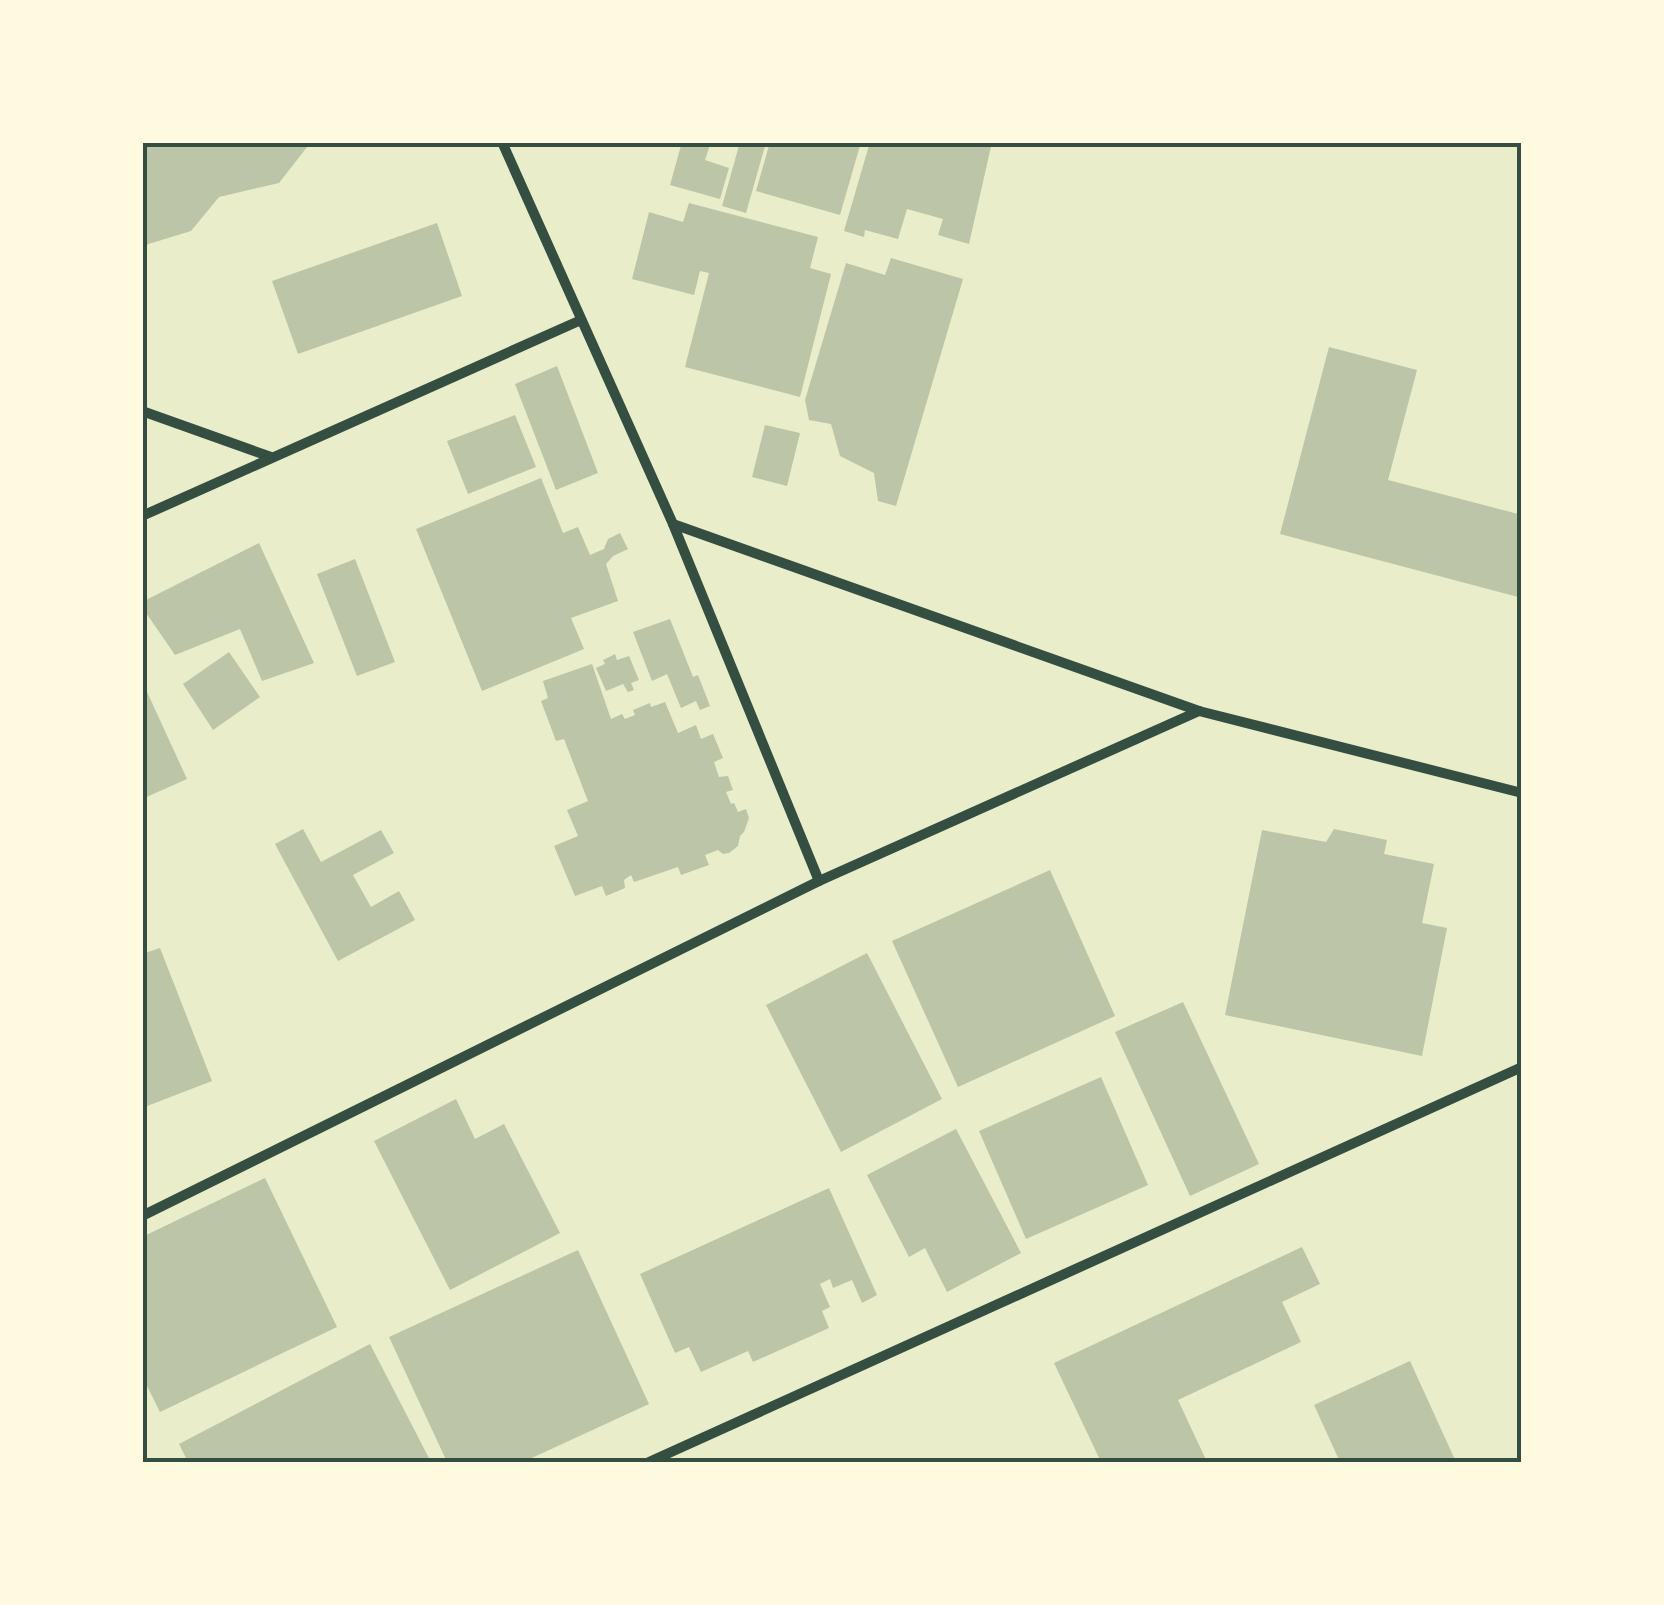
<svg xmlns="http://www.w3.org/2000/svg" width="1664" height="1605" viewBox="0 0 1664 1605" font-family="'Titillium Web',sans-serif">
<rect width="100%" height="100%" fill="#e9edc9"/>
<!-- building -->
<g fill="#bcc5a7">
<path d="M 142,142 L 311,142 L 279,183 L 219,197 L 191,231 L 142,246 Z"/>
<path d="M 682,142 L 710,145 L 705,160 L 729,168 L 720,199 L 670,185 Z"/>
<path d="M 740,142 L 753,142 L 765,146 L 746,213 L 722,206 Z"/>
<path d="M 770,142 L 861,142 L 840,215 L 756,191 Z"/>
<path d="M 870,142 L 992,142 L 969,244 L 938,235 L 943,219 L 907,209 L 898,239 L 865,230 L 864,237 L 844,231 Z"/>
<path d="M 689,203 L 818,237 L 810,268 L 831,274 L 800,397 L 685,367 L 709,273 L 700,271 L 694,295 L 632,279 L 649,212 L 683,222 Z"/>
<path d="M 437,223 L 462,296 L 298,354 L 272,281 Z"/>
<path d="M 891,258 L 963,279 L 896,506 L 878,501 L 874,473 L 840,456 L 831,424 L 809,420 L 805,400 L 846,263 L 885,275 Z"/>
<path d="M 1329,347 L 1417,370 L 1388,480 L 1522,515 L 1522,598 L 1280,534 Z"/>
<path d="M 557,366 L 598,473 L 556,490 L 515,384 Z"/>
<path d="M 515,415 L 536,467 L 468,494 L 447,441 Z"/>
<path d="M 765,425 L 800,433 L 787,486 L 752,477 Z"/>
<path d="M 541,478 L 563,533 L 578,527 L 590,555 L 604,549 L 608,539 L 620,533 L 628,549 L 613,556 L 606,564 L 618,601 L 571,618 L 584,649 L 482,691 L 416,529 Z"/>
<path d="M 259,543 L 314,663 L 262,681 L 240,629 L 175,655 L 142,607 L 142,602 Z"/>
<path d="M 355,559 L 395,662 L 357,676 L 317,574 Z"/>
<path d="M 670,619 L 693,677 L 698,675 L 710,706 L 700,710 L 696,701 L 681,708 L 667,674 L 652,681 L 633,632 Z"/>
<path d="M 229,652 L 260,697 L 213,730 L 183,684 Z"/>
<path d="M 615,654 L 617,660 L 629,656 L 639,680 L 631,683 L 634,690 L 628,692 L 623,684 L 606,691 L 596,668 L 605,664 L 603,660 Z"/>
<path d="M 592,664 L 611,719 L 622,714 L 625,719 L 635,715 L 633,710 L 650,703 L 651,707 L 665,702 L 678,733 L 696,725 L 701,739 L 713,734 L 723,758 L 714,762 L 719,777 L 728,776 L 733,790 L 726,792 L 731,804 L 734,803 L 738,812 L 746,809 L 749,818 L 744,832 L 740,836 L 738,846 L 729,853 L 723,854 L 718,850 L 705,855 L 709,865 L 681,875 L 678,867 L 634,882 L 631,875 L 624,880 L 625,888 L 606,896 L 602,886 L 575,896 L 554,846 L 578,836 L 567,810 L 588,801 L 564,739 L 556,741 L 541,701 L 548,698 L 543,681 Z"/>
<path d="M 142,681 L 187,779 L 142,799 Z"/>
<path d="M 303,829 L 321,862 L 381,830 L 394,853 L 353,875 L 371,907 L 399,891 L 415,920 L 338,961 L 275,844 Z"/>
<path d="M 1334,829 L 1387,840 L 1384,854 L 1434,864 L 1422,923 L 1447,928 L 1422,1056 L 1225,1015 L 1262,830 L 1326,842 Z"/>
<path d="M 1050,870 L 1115,1016 L 958,1087 L 892,941 Z"/>
<path d="M 160,948 L 212,1081 L 142,1108 L 142,954 Z"/>
<path d="M 867,953 L 942,1099 L 841,1152 L 766,1005 Z"/>
<path d="M 1183,1002 L 1259,1164 L 1190,1196 L 1115,1032 Z"/>
<path d="M 1101,1077 L 1148,1185 L 1026,1239 L 979,1131 Z"/>
<path d="M 456,1099 L 475,1139 L 504,1124 L 560,1233 L 450,1290 L 374,1141 Z"/>
<path d="M 956,1129 L 1021,1253 L 947,1292 L 925,1248 L 909,1257 L 867,1175 Z"/>
<path d="M 265,1178 L 337,1327 L 160,1412 L 142,1376 L 142,1237 Z"/>
<path d="M 829,1188 L 877,1295 L 862,1303 L 852,1280 L 833,1288 L 830,1279 L 820,1284 L 830,1307 L 822,1311 L 829,1328 L 753,1362 L 748,1351 L 701,1372 L 689,1347 L 675,1353 L 640,1274 Z"/>
<path d="M 1302,1247 L 1320,1284 L 1282,1302 L 1301,1342 L 1178,1400 L 1207,1462 L 1101,1462 L 1054,1363 Z"/>
<path d="M 578,1250 L 649,1404 L 523,1462 L 447,1462 L 389,1337 Z"/>
<path d="M 370,1344 L 431,1462 L 188,1462 L 179,1444 Z"/>
<path d="M 1410,1361 L 1456,1462 L 1340,1462 L 1314,1405 Z"/>
</g>
<g fill="none" stroke-linecap="round" stroke-linejoin="round">
<!-- minor -->
<g stroke="#344e41" stroke-width="10">
<path d="M 502,142 L 673,524 L 1199,711 L 1522,793"/>
<path d="M 142,411 L 271,457"/>
<path d="M 142,516 L 581,320"/>
<path d="M 673,524 L 819,881"/>
<path d="M 142,1216 L 819,881 L 1199,711"/>
<path d="M 649,1462 L 1522,1067"/>
</g>
</g>
<!-- border -->
<rect width="1664" height="1605" fill="none" stroke="#fefae0" stroke-width="290"/>
<rect x="145" y="145" width="1374" height="1315" fill="none" stroke="#344e41" stroke-width="4"/>
</svg>
